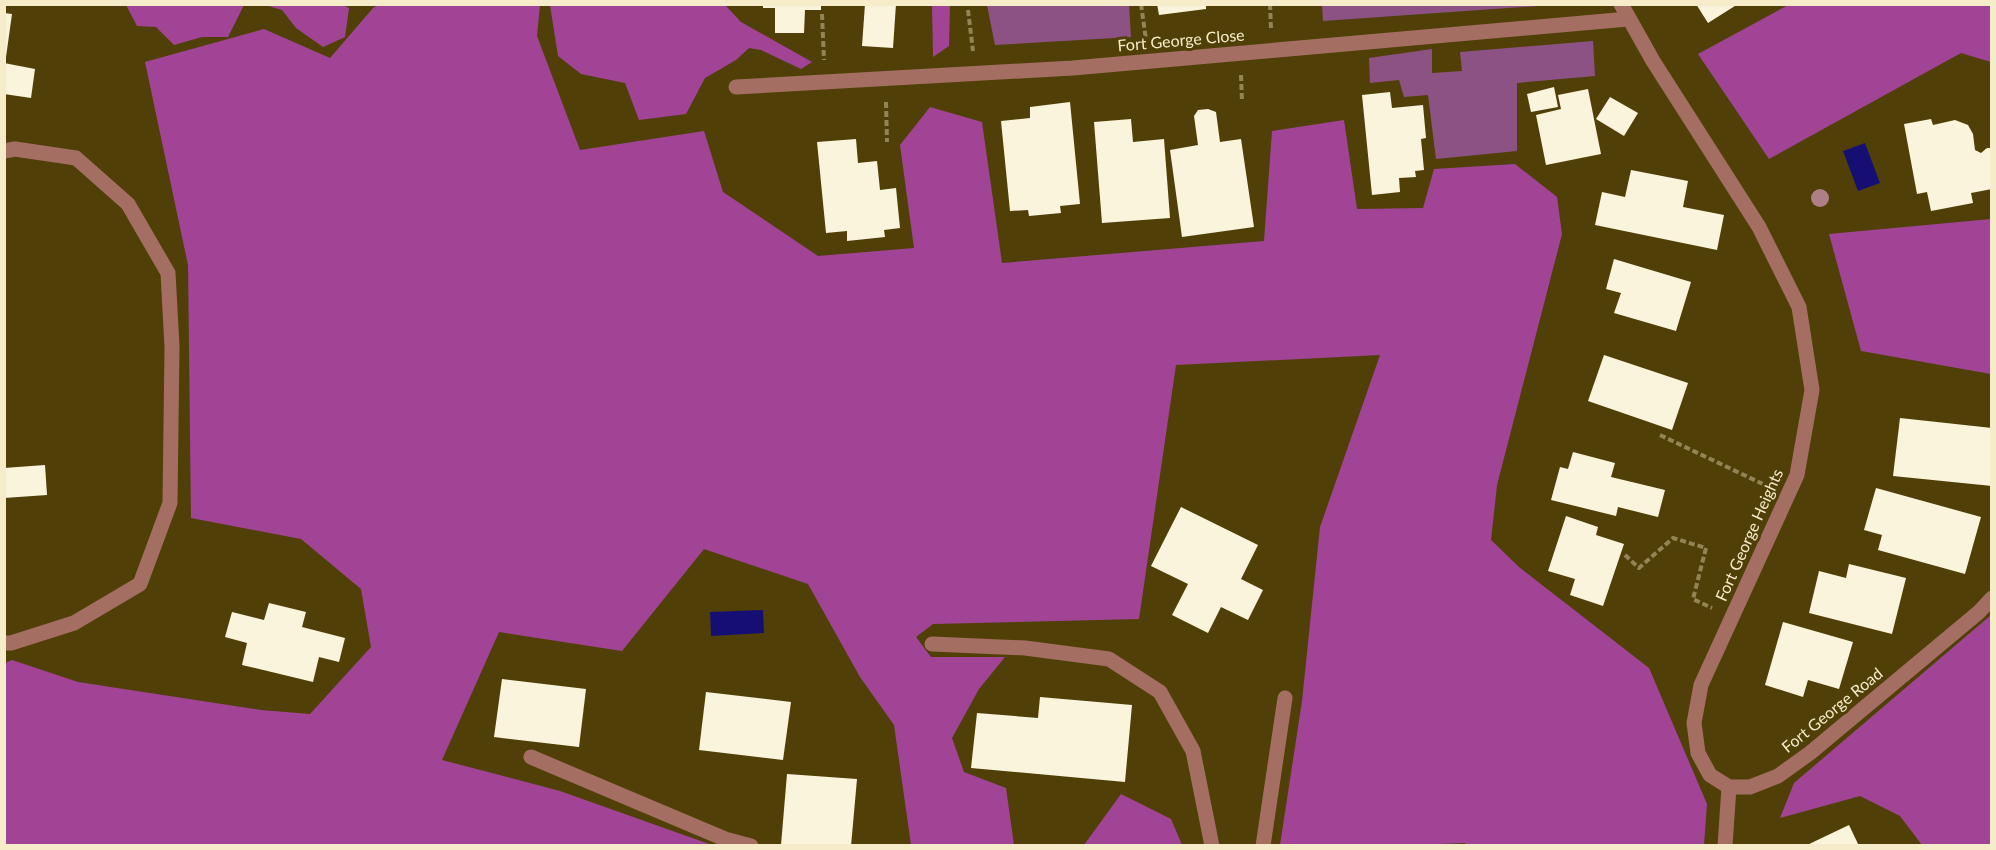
<svg xmlns="http://www.w3.org/2000/svg" width="1996" height="850" viewBox="0 0 1996 850" font-family="Lato,sans-serif">
<rect width="100%" height="100%" fill="#504008"/>
<!-- green -->
<g fill="#8d5284">
<path d="M 1322,4 L 1551,4 L 1551,5 L 1323,21 Z"/>
<path d="M 987,5 L 1129,5 L 1131,37 L 995,45 Z"/>
<path d="M 1593,41 L 1595,76 L 1517,83 L 1517,151 L 1436,159 L 1428,95 L 1404,97 L 1399,80 L 1370,83 L 1369,58 L 1432,49 L 1432,73 L 1462,71 L 1460,52 Z"/>
</g>
<!-- forest -->
<g fill="#a14496">
<path d="M 1790,4 L 1991,5 L 1991,62 L 1961,53 L 1769,159 L 1698,54 Z"/>
<path d="M 126,5 L 244,5 L 228,37 L 202,37 L 174,45 L 156,27 L 137,26 Z"/>
<path d="M 265,5 L 343,5 L 349,8 L 345,37 L 323,47 L 296,28 L 282,10 Z"/>
<path d="M 378,5 L 540,5 L 537,36 L 580,150 L 704,131 L 723,192 L 818,256 L 914,248 L 900,145 L 930,107 L 982,122 L 1002,263 L 1264,241 L 1272,131 L 1344,120 L 1357,209 L 1423,208 L 1434,169 L 1515,164 L 1557,197 L 1562,234 L 1497,485 L 1491,540 L 1519,567 L 1649,668 L 1707,804 L 1704,845 L 1466,846 L 1465,843 L 1396,846 L 1280,845 L 1302,701 L 1320,527 L 1380,355 L 1176,365 L 1139,619 L 933,624 L 916,637 L 931,657 L 1005,657 L 979,689 L 952,738 L 964,772 L 1006,788 L 1014,845 L 911,845 L 894,725 L 860,677 L 808,584 L 704,549 L 622,651 L 499,632 L 442,760 L 560,791 L 712,845 L 5,845 L 5,663 L 12,660 L 78,682 L 261,710 L 310,714 L 371,647 L 361,589 L 301,539 L 191,518 L 188,265 L 145,62 L 264,29 L 330,58 L 373,8 Z"/>
<path d="M 550,5 L 725,5 L 741,22 L 812,62 L 801,69 L 761,50 L 749,48 L 736,60 L 705,78 L 686,114 L 639,120 L 625,83 L 581,74 L 558,56 Z"/>
<path d="M 932,5 L 950,5 L 949,46 L 933,57 Z"/>
<path d="M 1991,219 L 1991,374 L 1861,351 L 1829,234 Z"/>
<path d="M 1991,615 L 1991,845 L 1922,845 L 1900,816 L 1860,796 L 1780,818 L 1794,783 Z"/>
<path d="M 1121,794 L 1171,819 L 1182,845 L 1084,845 Z"/>
</g>
<!-- water -->
<g fill="#160f73">
<path d="M 1865,143 L 1880,183 L 1858,191 L 1843,151 Z"/>
<path d="M 763,610 L 764,633 L 711,636 L 710,612 Z"/>
</g>
<!-- building -->
<g fill="#fbf4dc">
<path d="M 763,4 L 821,4 L 821,10 L 805,10 L 804,33 L 775,33 L 775,8 L 763,8 Z"/>
<path d="M 865,4 L 896,4 L 893,48 L 862,46 Z"/>
<path d="M 1157,4 L 1206,4 L 1206,9 L 1159,15 Z"/>
<path d="M 1696,4 L 1738,4 L 1708,23 Z"/>
<path d="M 4,13 L 12,14 L 6,57 L 4,57 Z"/>
<path d="M 4,63 L 35,69 L 31,98 L 4,94 Z"/>
<path d="M 1554,87 L 1558,107 L 1531,112 L 1527,94 Z"/>
<path d="M 1588,89 L 1601,154 L 1546,165 L 1536,115 L 1561,109 L 1558,95 Z"/>
<path d="M 1390,92 L 1392,108 L 1423,105 L 1426,138 L 1421,139 L 1424,170 L 1415,171 L 1416,177 L 1399,178 L 1400,192 L 1372,195 L 1362,95 Z"/>
<path d="M 1610,97 L 1638,113 L 1624,136 L 1596,119 Z"/>
<path d="M 1070,102 L 1080,204 L 1060,206 L 1061,213 L 1029,216 L 1028,210 L 1010,211 L 1001,121 L 1030,118 L 1030,107 Z"/>
<path d="M 1208,109 L 1216,112 L 1220,142 L 1241,139 L 1254,227 L 1182,237 L 1170,150 L 1198,145 L 1194,116 L 1198,110 Z"/>
<path d="M 1131,119 L 1133,142 L 1164,139 L 1170,218 L 1102,223 L 1094,122 Z"/>
<path d="M 1931,119 L 1933,125 L 1955,120 L 1968,125 L 1973,134 L 1975,150 L 1981,153 L 1987,148 L 1992,148 L 1992,189 L 1971,193 L 1973,203 L 1931,211 L 1927,192 L 1917,194 L 1904,124 Z"/>
<path d="M 856,139 L 858,163 L 877,161 L 880,190 L 896,188 L 900,228 L 884,230 L 885,237 L 847,241 L 847,231 L 826,233 L 817,142 Z"/>
<path d="M 1631,170 L 1688,181 L 1683,207 L 1724,215 L 1717,250 L 1595,225 L 1602,192 L 1625,197 Z"/>
<path d="M 1614,259 L 1691,282 L 1676,331 L 1614,313 L 1621,293 L 1606,289 Z"/>
<path d="M 1604,355 L 1688,383 L 1672,430 L 1588,401 Z"/>
<path d="M 1900,418 L 1992,428 L 1992,486 L 1893,476 Z"/>
<path d="M 1573,452 L 1615,463 L 1611,477 L 1665,490 L 1658,517 L 1618,507 L 1616,516 L 1551,500 L 1560,467 L 1568,469 Z"/>
<path d="M 45,465 L 47,495 L 4,498 L 4,468 Z"/>
<path d="M 1876,488 L 1981,517 L 1965,574 L 1878,550 L 1882,535 L 1864,530 Z"/>
<path d="M 1181,507 L 1258,545 L 1241,579 L 1263,590 L 1248,620 L 1221,607 L 1208,633 L 1172,615 L 1188,584 L 1151,566 Z"/>
<path d="M 1566,516 L 1598,527 L 1596,535 L 1624,544 L 1603,606 L 1570,595 L 1575,579 L 1548,571 Z"/>
<path d="M 1849,564 L 1906,578 L 1892,634 L 1809,613 L 1819,571 L 1846,578 Z"/>
<path d="M 269,603 L 306,612 L 302,627 L 345,638 L 339,662 L 319,657 L 313,682 L 242,665 L 247,643 L 225,637 L 232,612 L 264,620 Z"/>
<path d="M 1783,622 L 1853,642 L 1839,689 L 1808,680 L 1803,697 L 1765,685 Z"/>
<path d="M 502,679 L 586,689 L 579,747 L 494,737 Z"/>
<path d="M 706,692 L 791,702 L 783,760 L 699,750 Z"/>
<path d="M 1040,697 L 1132,705 L 1125,782 L 971,768 L 977,713 L 1038,718 Z"/>
<path d="M 787,774 L 857,779 L 851,846 L 781,845 Z"/>
<path d="M 1849,825 L 1859,846 L 1805,846 Z"/>
</g>
<g fill="none" stroke-linecap="round" stroke-linejoin="round">
<!-- path -->
<g stroke="#928455" stroke-width="4" stroke-dasharray="6 3" stroke-linecap="butt">
<path d="M 1141,4 L 1146,40"/>
<path d="M 1270,4 L 1271,29"/>
<path d="M 968,10 L 973,51"/>
<path d="M 822,14 L 824,60"/>
<path d="M 1241,75 L 1242,101"/>
<path d="M 886,102 L 887,142"/>
<path d="M 1660,435 L 1767,486"/>
<path d="M 1625,555 L 1639,568 L 1673,538 L 1706,548 L 1693,599 L 1712,608"/>
</g>
<!-- minor -->
<g stroke="#a46e63" stroke-width="15">
<path d="M 1621,4 L 1653,61 L 1759,227 L 1799,307 L 1812,390 L 1797,475 L 1701,685 L 1694,723 L 1698,753 L 1710,775 L 1729,787"/>
<path d="M 736,87 L 1073,68 L 1628,19"/>
<path d="M 4,151 L 15,149 L 76,158 L 128,204 L 168,273 L 172,347 L 170,503 L 140,584 L 74,623 L 11,643 L 4,643"/>
<path d="M 932,644 L 1025,648 L 1109,659 L 1160,692 L 1193,751 L 1212,846"/>
<path d="M 531,757 L 725,839 L 751,846"/>
<path d="M 1263,846 L 1285,698"/>
<path d="M 1725,846 L 1729,787 L 1750,787 L 1778,776 L 1810,753 L 1979,612 L 1992,598"/>
</g>
</g>
<!-- trees -->
<circle fill="#ae7f87" cx="1820" cy="198" r="9"/>
<g text-anchor="middle" stroke-width="6" stroke-linejoin="round" paint-order="stroke">
<!-- street labels -->
<g font-size="16" fill="#f7ecca" stroke="#504008">
<text transform="translate(1181 40) rotate(-5)" y="6">Fort George Close</text>
<text transform="translate(1749 535) rotate(-66)" y="6">Fort George Heights</text>
<text transform="translate(1832 710) rotate(-39)" y="6">Fort George Road</text>
</g>
</g>
<!-- border -->
<rect width="1996" height="850" fill="none" stroke="#f7ecca" stroke-width="12"/>
</svg>
